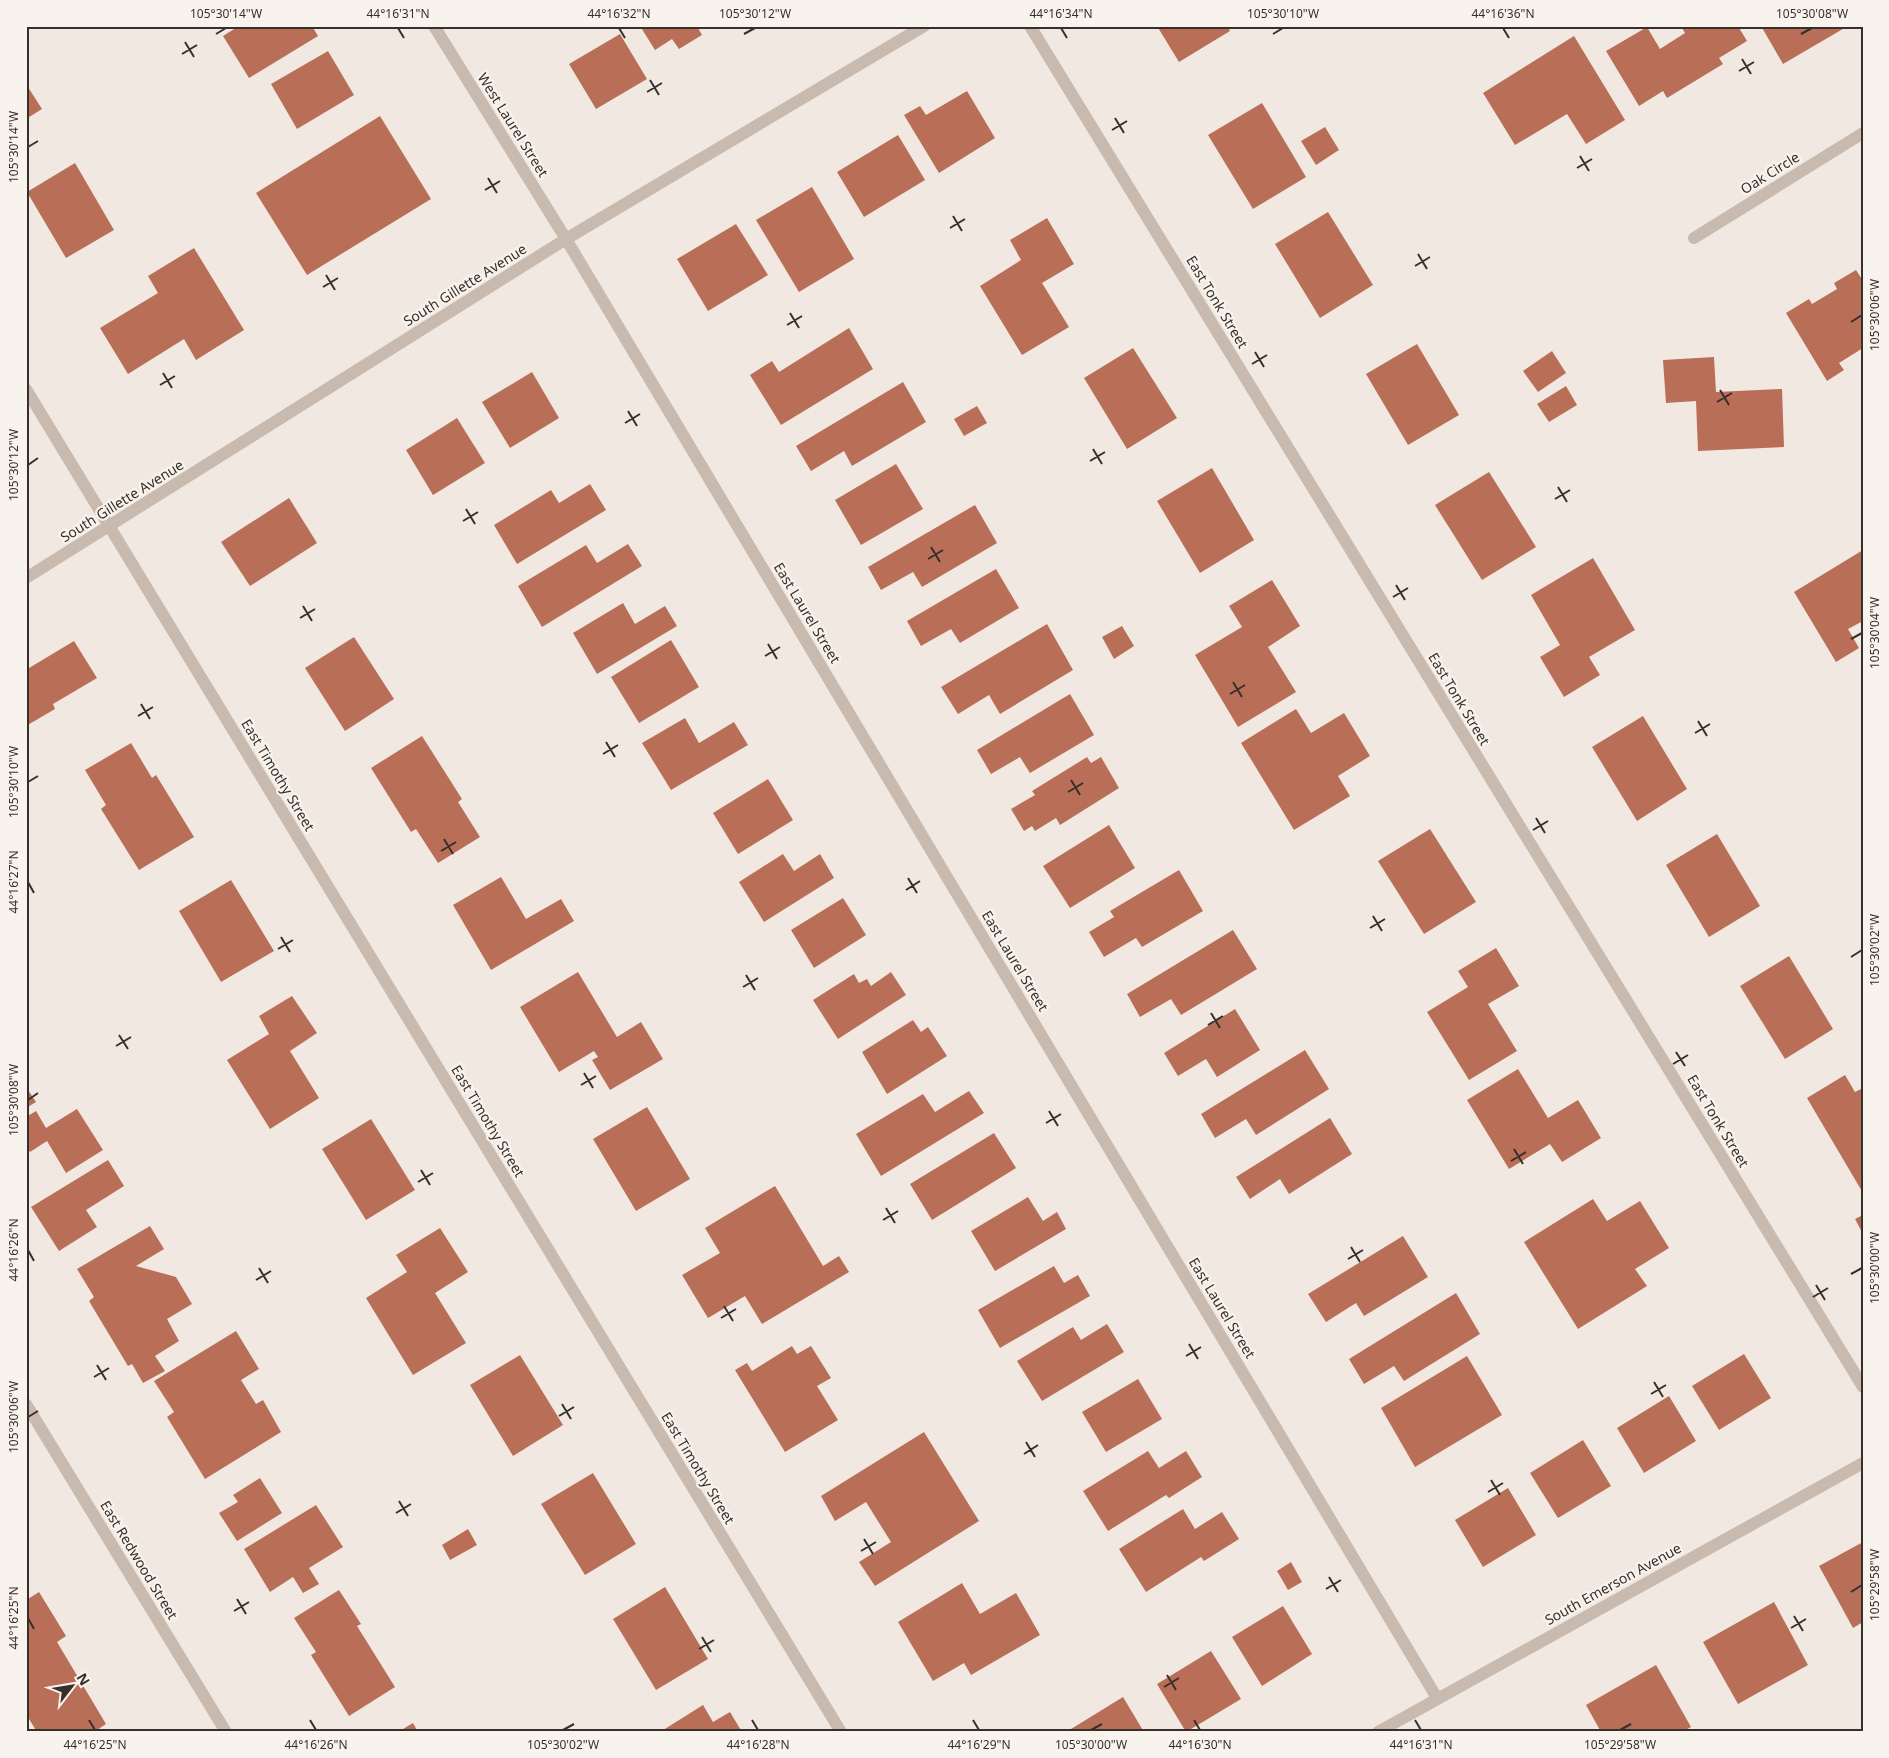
<svg xmlns="http://www.w3.org/2000/svg" width="1889" height="1758" viewBox="0 0 1889 1758" font-family="'Noto Sans',sans-serif">
<rect width="100%" height="100%" fill="#f1e9e1"/>
<!-- building -->
<g fill="#b96f57">
<path d="M 239,26 L 312,26 L 318,36 L 249,78 L 223,36 Z"/>
<path d="M 640,26 L 697,26 L 702,35 L 679,49 L 672,39 L 655,50 Z"/>
<path d="M 1157,26 L 1227,26 L 1230,31 L 1179,62 Z"/>
<path d="M 1681,26 L 1738,26 L 1747,41 L 1719,58 L 1723,64 L 1667,98 L 1663,91 L 1639,106 L 1606,51 L 1647,27 L 1660,49 L 1685,33 Z"/>
<path d="M 1761,26 L 1848,26 L 1783,64 Z"/>
<path d="M 620,34 L 647,79 L 596,109 L 569,64 Z"/>
<path d="M 1574,36 L 1625,120 L 1586,144 L 1567,114 L 1515,145 L 1483,93 Z"/>
<path d="M 328,51 L 354,95 L 297,129 L 271,84 Z"/>
<path d="M 26,84 L 42,109 L 26,119 Z"/>
<path d="M 967,91 L 995,138 L 939,173 L 904,115 L 920,106 L 926,115 Z"/>
<path d="M 1262,103 L 1306,177 L 1253,209 L 1208,135 Z"/>
<path d="M 380,116 L 431,199 L 307,275 L 256,193 Z"/>
<path d="M 1325,127 L 1339,150 L 1316,165 L 1301,141 Z"/>
<path d="M 898,135 L 925,180 L 864,217 L 837,172 Z"/>
<path d="M 75,163 L 114,230 L 66,258 L 27,192 Z"/>
<path d="M 812,187 L 854,259 L 799,292 L 756,220 Z"/>
<path d="M 1328,212 L 1373,285 L 1320,318 L 1275,244 Z"/>
<path d="M 1047,218 L 1074,264 L 1042,283 L 1069,327 L 1022,355 L 980,286 L 1021,260 L 1010,240 Z"/>
<path d="M 736,224 L 768,275 L 708,311 L 677,259 Z"/>
<path d="M 194,248 L 244,330 L 196,360 L 184,339 L 128,374 L 100,328 L 158,293 L 148,276 Z"/>
<path d="M 1856,270 L 1863,281 L 1863,348 L 1839,363 L 1844,370 L 1827,381 L 1786,313 L 1809,299 L 1812,304 L 1837,289 L 1834,283 Z"/>
<path d="M 849,328 L 873,369 L 781,425 L 750,375 L 772,361 L 779,372 Z"/>
<path d="M 1417,344 L 1459,415 L 1408,445 L 1366,374 Z"/>
<path d="M 1133,348 L 1177,418 L 1127,449 L 1084,378 Z"/>
<path d="M 1552,351 L 1566,373 L 1538,392 L 1523,371 Z"/>
<path d="M 1714,357 L 1716,392 L 1782,389 L 1784,447 L 1698,451 L 1696,401 L 1666,403 L 1663,360 Z"/>
<path d="M 532,372 L 559,418 L 510,448 L 482,402 Z"/>
<path d="M 903,382 L 926,422 L 852,466 L 844,451 L 811,471 L 796,446 Z"/>
<path d="M 1566,386 L 1577,405 L 1549,422 L 1537,404 Z"/>
<path d="M 977,406 L 987,423 L 964,436 L 954,419 Z"/>
<path d="M 457,418 L 485,463 L 433,495 L 406,450 Z"/>
<path d="M 896,464 L 923,509 L 861,545 L 835,500 Z"/>
<path d="M 1212,468 L 1254,540 L 1200,573 L 1157,501 Z"/>
<path d="M 1489,472 L 1536,547 L 1482,580 L 1435,505 Z"/>
<path d="M 590,484 L 606,510 L 517,564 L 494,525 L 551,490 L 559,503 Z"/>
<path d="M 289,498 L 317,543 L 250,586 L 221,542 Z"/>
<path d="M 975,505 L 997,543 L 922,587 L 913,572 L 881,590 L 868,567 Z"/>
<path d="M 628,544 L 642,566 L 542,627 L 518,586 L 586,545 L 597,563 Z"/>
<path d="M 1863,550 L 1863,621 L 1848,629 L 1859,648 L 1836,662 L 1794,592 Z"/>
<path d="M 1593,558 L 1635,630 L 1589,657 L 1600,675 L 1564,697 L 1540,657 L 1560,645 L 1531,595 Z"/>
<path d="M 996,569 L 1019,608 L 960,643 L 951,629 L 921,646 L 907,621 Z"/>
<path d="M 1272,580 L 1300,626 L 1268,647 L 1296,692 L 1238,727 L 1195,655 L 1242,627 L 1229,606 Z"/>
<path d="M 623,603 L 635,624 L 665,606 L 677,626 L 597,674 L 573,633 Z"/>
<path d="M 1047,624 L 1073,670 L 1000,714 L 989,695 L 958,714 L 941,687 Z"/>
<path d="M 1122,626 L 1134,646 L 1114,659 L 1102,637 Z"/>
<path d="M 354,637 L 394,699 L 345,731 L 305,668 Z"/>
<path d="M 671,640 L 699,687 L 639,723 L 611,677 Z"/>
<path d="M 74,641 L 97,678 L 53,704 L 55,709 L 26,726 L 26,664 L 29,668 Z"/>
<path d="M 1070,694 L 1094,735 L 1030,773 L 1020,757 L 991,774 L 977,750 Z"/>
<path d="M 1296,709 L 1311,733 L 1344,713 L 1370,756 L 1338,776 L 1350,796 L 1294,830 L 1241,743 Z"/>
<path d="M 1643,716 L 1687,789 L 1637,821 L 1592,747 Z"/>
<path d="M 685,718 L 699,743 L 734,722 L 748,745 L 671,790 L 642,743 Z"/>
<path d="M 422,736 L 462,799 L 458,802 L 480,837 L 438,863 L 416,829 L 411,832 L 371,768 Z"/>
<path d="M 131,743 L 152,778 L 156,775 L 194,837 L 139,870 L 101,809 L 106,805 L 85,770 Z"/>
<path d="M 1087,757 L 1091,763 L 1101,757 L 1119,788 L 1060,825 L 1056,818 L 1035,831 L 1032,826 L 1024,831 L 1011,809 L 1035,795 L 1032,791 Z"/>
<path d="M 768,779 L 793,820 L 738,854 L 713,813 Z"/>
<path d="M 1109,825 L 1135,868 L 1070,908 L 1043,866 Z"/>
<path d="M 1430,829 L 1476,902 L 1424,934 L 1378,861 Z"/>
<path d="M 1717,834 L 1760,906 L 1709,937 L 1666,865 Z"/>
<path d="M 783,854 L 794,871 L 820,854 L 834,878 L 764,922 L 739,882 Z"/>
<path d="M 1179,870 L 1203,911 L 1142,947 L 1136,938 L 1104,957 L 1089,932 L 1114,917 L 1110,911 Z"/>
<path d="M 501,877 L 526,919 L 561,899 L 574,921 L 491,970 L 453,905 Z"/>
<path d="M 231,880 L 274,951 L 221,982 L 179,911 Z"/>
<path d="M 843,898 L 866,935 L 814,968 L 791,930 Z"/>
<path d="M 1233,930 L 1257,969 L 1181,1015 L 1171,999 L 1140,1017 L 1127,994 Z"/>
<path d="M 1496,948 L 1519,986 L 1488,1004 L 1517,1051 L 1469,1080 L 1427,1012 L 1468,987 L 1458,971 Z"/>
<path d="M 1789,956 L 1833,1029 L 1785,1059 L 1740,986 Z"/>
<path d="M 578,972 L 617,1037 L 641,1022 L 663,1059 L 610,1090 L 592,1060 L 598,1057 L 594,1051 L 559,1072 L 520,1007 Z"/>
<path d="M 891,972 L 906,995 L 838,1039 L 813,1000 L 854,974 L 859,983 L 867,979 L 871,986 Z"/>
<path d="M 292,996 L 317,1033 L 290,1051 L 319,1098 L 270,1129 L 227,1060 L 269,1034 L 259,1016 Z"/>
<path d="M 1235,1009 L 1260,1050 L 1217,1077 L 1206,1059 L 1178,1076 L 1164,1053 Z"/>
<path d="M 913,1020 L 921,1032 L 928,1027 L 947,1056 L 887,1094 L 862,1052 Z"/>
<path d="M 1305,1050 L 1329,1089 L 1256,1135 L 1246,1119 L 1215,1138 L 1201,1114 Z"/>
<path d="M 1518,1069 L 1548,1118 L 1578,1100 L 1601,1138 L 1562,1162 L 1550,1144 L 1509,1169 L 1467,1100 Z"/>
<path d="M 1845,1075 L 1855,1092 L 1863,1088 L 1863,1193 L 1807,1098 Z"/>
<path d="M 26,1087 L 36,1102 L 26,1108 Z"/>
<path d="M 969,1091 L 984,1113 L 881,1176 L 856,1134 L 923,1094 L 935,1112 Z"/>
<path d="M 647,1107 L 690,1179 L 636,1211 L 593,1139 Z"/>
<path d="M 77,1109 L 103,1150 L 66,1173 L 47,1141 L 30,1152 L 26,1146 L 26,1117 L 36,1111 L 46,1128 Z"/>
<path d="M 1330,1118 L 1352,1154 L 1289,1194 L 1280,1179 L 1250,1199 L 1236,1177 Z"/>
<path d="M 371,1119 L 415,1190 L 366,1220 L 322,1149 Z"/>
<path d="M 994,1133 L 1016,1168 L 932,1220 L 910,1184 Z"/>
<path d="M 108,1160 L 124,1186 L 86,1210 L 97,1227 L 59,1251 L 31,1207 Z"/>
<path d="M 775,1186 L 823,1266 L 839,1256 L 849,1272 L 762,1324 L 745,1296 L 708,1318 L 682,1275 L 720,1253 L 705,1228 Z"/>
<path d="M 1028,1197 L 1043,1221 L 1057,1212 L 1066,1229 L 995,1271 L 971,1231 Z"/>
<path d="M 1593,1199 L 1607,1221 L 1640,1201 L 1669,1248 L 1635,1269 L 1647,1286 L 1578,1329 L 1524,1242 Z"/>
<path d="M 1863,1215 L 1863,1234 L 1855,1219 Z"/>
<path d="M 150,1226 L 164,1249 L 136,1266 L 176,1277 L 192,1304 L 167,1319 L 179,1341 L 155,1356 L 165,1371 L 143,1383 L 132,1364 L 128,1366 L 89,1301 L 94,1297 L 77,1269 Z"/>
<path d="M 440,1228 L 468,1272 L 435,1293 L 466,1343 L 413,1375 L 366,1298 L 407,1272 L 396,1255 Z"/>
<path d="M 1403,1236 L 1428,1277 L 1364,1316 L 1356,1303 L 1326,1322 L 1308,1294 Z"/>
<path d="M 1054,1266 L 1064,1283 L 1078,1275 L 1090,1296 L 1000,1348 L 978,1310 Z"/>
<path d="M 1456,1293 L 1480,1334 L 1404,1381 L 1394,1366 L 1364,1384 L 1349,1359 Z"/>
<path d="M 1107,1324 L 1124,1352 L 1042,1401 L 1017,1361 L 1073,1327 L 1081,1340 Z"/>
<path d="M 236,1331 L 259,1369 L 241,1380 L 256,1404 L 263,1400 L 281,1432 L 205,1479 L 167,1417 L 174,1412 L 154,1381 Z"/>
<path d="M 792,1346 L 797,1354 L 811,1346 L 831,1378 L 817,1386 L 838,1420 L 785,1452 L 735,1370 L 747,1363 L 752,1371 Z"/>
<path d="M 1744,1354 L 1771,1398 L 1719,1430 L 1692,1386 Z"/>
<path d="M 520,1355 L 563,1425 L 513,1456 L 470,1385 Z"/>
<path d="M 1467,1356 L 1502,1415 L 1415,1467 L 1381,1408 Z"/>
<path d="M 1138,1379 L 1162,1419 L 1106,1452 L 1082,1412 Z"/>
<path d="M 1669,1396 L 1696,1441 L 1644,1473 L 1617,1428 Z"/>
<path d="M 924,1432 L 979,1521 L 875,1586 L 859,1562 L 891,1542 L 866,1502 L 835,1521 L 821,1496 Z"/>
<path d="M 1583,1440 L 1611,1486 L 1558,1518 L 1530,1473 Z"/>
<path d="M 1148,1451 L 1159,1468 L 1186,1451 L 1202,1477 L 1169,1498 L 1166,1495 L 1108,1531 L 1083,1491 Z"/>
<path d="M 593,1473 L 636,1544 L 585,1575 L 541,1504 Z"/>
<path d="M 260,1478 L 282,1513 L 237,1541 L 219,1513 L 238,1502 L 233,1495 Z"/>
<path d="M 1508,1488 L 1536,1535 L 1483,1567 L 1455,1520 Z"/>
<path d="M 316,1505 L 343,1547 L 309,1568 L 319,1584 L 303,1593 L 293,1577 L 270,1592 L 244,1549 Z"/>
<path d="M 1183,1509 L 1195,1529 L 1222,1512 L 1239,1539 L 1204,1561 L 1201,1557 L 1146,1592 L 1119,1549 Z"/>
<path d="M 468,1529 L 477,1545 L 450,1560 L 442,1545 Z"/>
<path d="M 1863,1542 L 1863,1622 L 1853,1628 L 1819,1566 Z"/>
<path d="M 1291,1562 L 1302,1582 L 1288,1590 L 1277,1571 Z"/>
<path d="M 962,1583 L 980,1614 L 1016,1593 L 1040,1635 L 971,1675 L 964,1663 L 933,1681 L 898,1622 Z"/>
<path d="M 665,1587 L 708,1659 L 656,1690 L 613,1619 Z"/>
<path d="M 339,1590 L 361,1624 L 357,1626 L 395,1687 L 349,1716 L 311,1655 L 316,1652 L 294,1618 Z"/>
<path d="M 39,1592 L 66,1636 L 57,1642 L 106,1724 L 94,1732 L 37,1732 L 26,1714 L 26,1596 L 28,1599 Z"/>
<path d="M 1774,1602 L 1808,1665 L 1738,1704 L 1703,1642 Z"/>
<path d="M 1283,1606 L 1312,1654 L 1262,1686 L 1232,1637 Z"/>
<path d="M 1211,1651 L 1241,1699 L 1186,1732 L 1157,1684 Z"/>
<path d="M 1656,1665 L 1691,1727 L 1682,1732 L 1601,1732 L 1586,1705 Z"/>
<path d="M 1123,1697 L 1144,1732 L 1073,1732 L 1071,1729 Z"/>
<path d="M 703,1705 L 713,1722 L 730,1712 L 742,1732 L 660,1732 Z"/>
<path d="M 413,1723 L 418,1732 L 398,1732 Z"/>
</g>
<g fill="none" stroke-linecap="round" stroke-linejoin="round">
<!-- street -->
<g stroke="#c8baae" stroke-width="12">
<path d="M 434,26 L 566,239 L 1437,1698"/>
<path d="M 1030,26 L 1863,1387"/>
<path d="M 1694,238 L 1863,133"/>
<path d="M 26,389 L 841,1732"/>
<path d="M 26,578 L 566,239 L 924,26"/>
<path d="M 26,1404 L 226,1732"/>
<path d="M 1378,1732 L 1863,1463"/>
</g>
</g>
<!-- ticks -->
<path fill="none" stroke="#372f2b" stroke-width="2" d="M 398,28 L 404,38M 619,28 L 625,38M 1061,28 L 1067,38M 1503,28 L 1509,38M 216,34 L 226,28M 744,34 L 755,28M 1273,34 L 1283,28M 1801,34 L 1812,28M 185,42 L 194,57M 182,54 L 197,45M 1742,59 L 1751,74M 1739,71 L 1754,62M 650,80 L 659,95M 647,92 L 662,83M 1115,118 L 1124,133M 1112,130 L 1127,121M 28,147 L 38,141M 1580,156 L 1589,171M 1577,168 L 1592,159M 488,178 L 497,193M 485,190 L 500,181M 953,216 L 962,231M 950,228 L 965,219M 1418,254 L 1427,269M 1415,266 L 1430,257M 326,275 L 335,290M 323,287 L 338,278M 790,313 L 799,328M 1851,322 L 1862,315M 787,325 L 802,316M 1255,352 L 1264,367M 1252,364 L 1267,355M 163,373 L 172,388M 160,385 L 175,376M 1720,390 L 1729,405M 1717,402 L 1732,393M 628,411 L 637,426M 625,423 L 640,414M 1093,449 L 1102,464M 1090,461 L 1105,452M 28,465 L 38,458M 1558,487 L 1567,502M 1555,499 L 1570,490M 466,509 L 475,524M 463,521 L 478,512M 931,547 L 940,562M 928,559 L 943,550M 1396,585 L 1405,600M 1393,597 L 1408,588M 303,606 L 312,621M 300,618 L 315,609M 1851,639 L 1862,633M 768,644 L 777,659M 765,656 L 780,647M 1233,682 L 1242,697M 1230,694 L 1245,685M 141,704 L 150,719M 138,716 L 153,707M 1698,721 L 1707,736M 1695,733 L 1710,724M 606,742 L 615,757M 603,754 L 618,745M 1071,780 L 1080,795M 28,782 L 38,776M 1068,792 L 1083,783M 1536,818 L 1545,833M 1533,830 L 1548,821M 444,839 L 453,854M 441,851 L 456,842M 908,878 L 917,893M 28,882 L 34,893M 906,890 L 920,881M 1373,916 L 1382,931M 1370,928 L 1385,919M 281,937 L 290,952M 278,949 L 293,940M 1851,957 L 1862,950M 746,975 L 755,990M 743,987 L 758,978M 1211,1013 L 1220,1028M 1208,1025 L 1223,1016M 119,1035 L 128,1049M 116,1046 L 131,1037M 1676,1052 L 1685,1066M 1673,1064 L 1688,1055M 584,1073 L 593,1088M 581,1085 L 596,1076M 28,1100 L 38,1093M 1049,1111 L 1058,1126M 1046,1123 L 1061,1114M 1514,1149 L 1523,1164M 1511,1161 L 1526,1152M 421,1170 L 430,1185M 418,1182 L 433,1173M 886,1208 L 895,1223M 883,1220 L 898,1211M 1351,1247 L 1360,1262M 28,1250 L 34,1261M 1348,1259 L 1363,1250M 259,1268 L 268,1283M 1851,1274 L 1862,1268M 256,1280 L 271,1271M 1816,1285 L 1825,1300M 1813,1297 L 1828,1288M 724,1306 L 733,1321M 721,1318 L 736,1309M 1189,1344 L 1198,1359M 1186,1356 L 1201,1347M 97,1365 L 106,1380M 94,1377 L 109,1368M 1654,1382 L 1663,1397M 1651,1394 L 1666,1385M 562,1404 L 571,1419M 559,1416 L 574,1407M 28,1417 L 38,1411M 1026,1442 L 1035,1457M 1024,1454 L 1038,1445M 1491,1480 L 1500,1495M 1488,1492 L 1503,1483M 399,1501 L 408,1516M 396,1513 L 411,1504M 864,1539 L 873,1554M 861,1551 L 876,1542M 1329,1577 L 1338,1592M 1326,1589 L 1341,1580M 1851,1592 L 1862,1585M 237,1599 L 246,1614M 234,1611 L 249,1602M 1794,1616 L 1803,1631M 28,1618 L 34,1629M 1791,1628 L 1806,1619M 702,1637 L 711,1652M 699,1649 L 714,1640M 1167,1675 L 1176,1690M 1164,1687 L 1179,1678M 89,1720 L 95,1730M 310,1720 L 316,1730M 752,1720 L 758,1730M 973,1720 L 979,1730M 1194,1720 L 1200,1730M 1415,1720 L 1421,1730M 563,1730 L 574,1724M 1091,1730 L 1102,1724M 1620,1730 L 1631,1724"/>
<g text-anchor="middle" stroke-width="4.5" stroke-linejoin="round" paint-order="stroke">
<!-- street labels -->
<g font-size="14" fill="#372f2b" stroke="#f9f3ed">
<text transform="translate(513 125) rotate(58)" y="5">West Laurel Street</text>
<text transform="translate(1770 173) rotate(-32)" y="5">Oak Circle</text>
<text transform="translate(465 285) rotate(-32)" y="5">South Gillette Avenue</text>
<text transform="translate(1217 302) rotate(59)" y="5">East Tonk Street</text>
<text transform="translate(122 501) rotate(-32)" y="5">South Gillette Avenue</text>
<text transform="translate(807 613) rotate(59)" y="5">East Laurel Street</text>
<text transform="translate(1459 699) rotate(59)" y="5">East Tonk Street</text>
<text transform="translate(278 775) rotate(59)" y="5">East Timothy Street</text>
<text transform="translate(1015 961) rotate(59)" y="5">East Laurel Street</text>
<text transform="translate(488 1121) rotate(59)" y="5">East Timothy Street</text>
<text transform="translate(1718 1121) rotate(59)" y="5">East Tonk Street</text>
<text transform="translate(1222 1308) rotate(59)" y="5">East Laurel Street</text>
<text transform="translate(698 1468) rotate(59)" y="5">East Timothy Street</text>
<text transform="translate(139 1560) rotate(59)" y="5">East Redwood Street</text>
<text transform="translate(1613 1584) rotate(-29)" y="5">South Emerson Avenue</text>
</g>
</g>
<!-- border -->
<rect width="1889" height="1758" fill="none" stroke="#f9f3ed" stroke-width="55"/>
<!-- north arrow -->
<g transform="translate(72 1686) rotate(59)" stroke="#f9f3ed" stroke-width="4" paint-order="stroke">
<path d="M0-4L9 19L0 12L-9 19Z" fill="#372f2b"/>
<text y="-8" font-size="14" font-weight="bold" text-anchor="middle" fill="#372f2b">N</text>
</g>
<rect x="28" y="28" width="1834" height="1702" fill="none" stroke="#372f2b" stroke-width="2"/>
<g font-size="12" text-anchor="middle" fill="#372f2b">
<text x="226" y="18">105°30'14"W</text>
<text x="398" y="18">44°16'31"N</text>
<text x="619" y="18">44°16'32"N</text>
<text x="755" y="18">105°30'12"W</text>
<text x="1061" y="18">44°16'34"N</text>
<text x="1283" y="18">105°30'10"W</text>
<text x="1503" y="18">44°16'36"N</text>
<text x="1812" y="18">105°30'08"W</text>
<text transform="translate(14 147) rotate(-90)" y="4">105°30'14"W</text>
<text transform="translate(1875 315) rotate(-90)" y="4">105°30'06"W</text>
<text transform="translate(14 465) rotate(-90)" y="4">105°30'12"W</text>
<text transform="translate(1875 633) rotate(-90)" y="4">105°30'04"W</text>
<text transform="translate(14 782) rotate(-90)" y="4">105°30'10"W</text>
<text transform="translate(14 882) rotate(-90)" y="4">44°16'27"N</text>
<text transform="translate(1875 950) rotate(-90)" y="4">105°30'02"W</text>
<text transform="translate(14 1100) rotate(-90)" y="4">105°30'08"W</text>
<text transform="translate(14 1250) rotate(-90)" y="4">44°16'26"N</text>
<text transform="translate(1875 1268) rotate(-90)" y="4">105°30'00"W</text>
<text transform="translate(14 1417) rotate(-90)" y="4">105°30'06"W</text>
<text transform="translate(1875 1585) rotate(-90)" y="4">105°29'58"W</text>
<text transform="translate(14 1618) rotate(-90)" y="4">44°16'25"N</text>
<text x="95" y="1749">44°16'25"N</text>
<text x="316" y="1749">44°16'26"N</text>
<text x="563" y="1749">105°30'02"W</text>
<text x="758" y="1749">44°16'28"N</text>
<text x="979" y="1749">44°16'29"N</text>
<text x="1091" y="1749">105°30'00"W</text>
<text x="1200" y="1749">44°16'30"N</text>
<text x="1421" y="1749">44°16'31"N</text>
<text x="1620" y="1749">105°29'58"W</text>
</g>
</svg>
